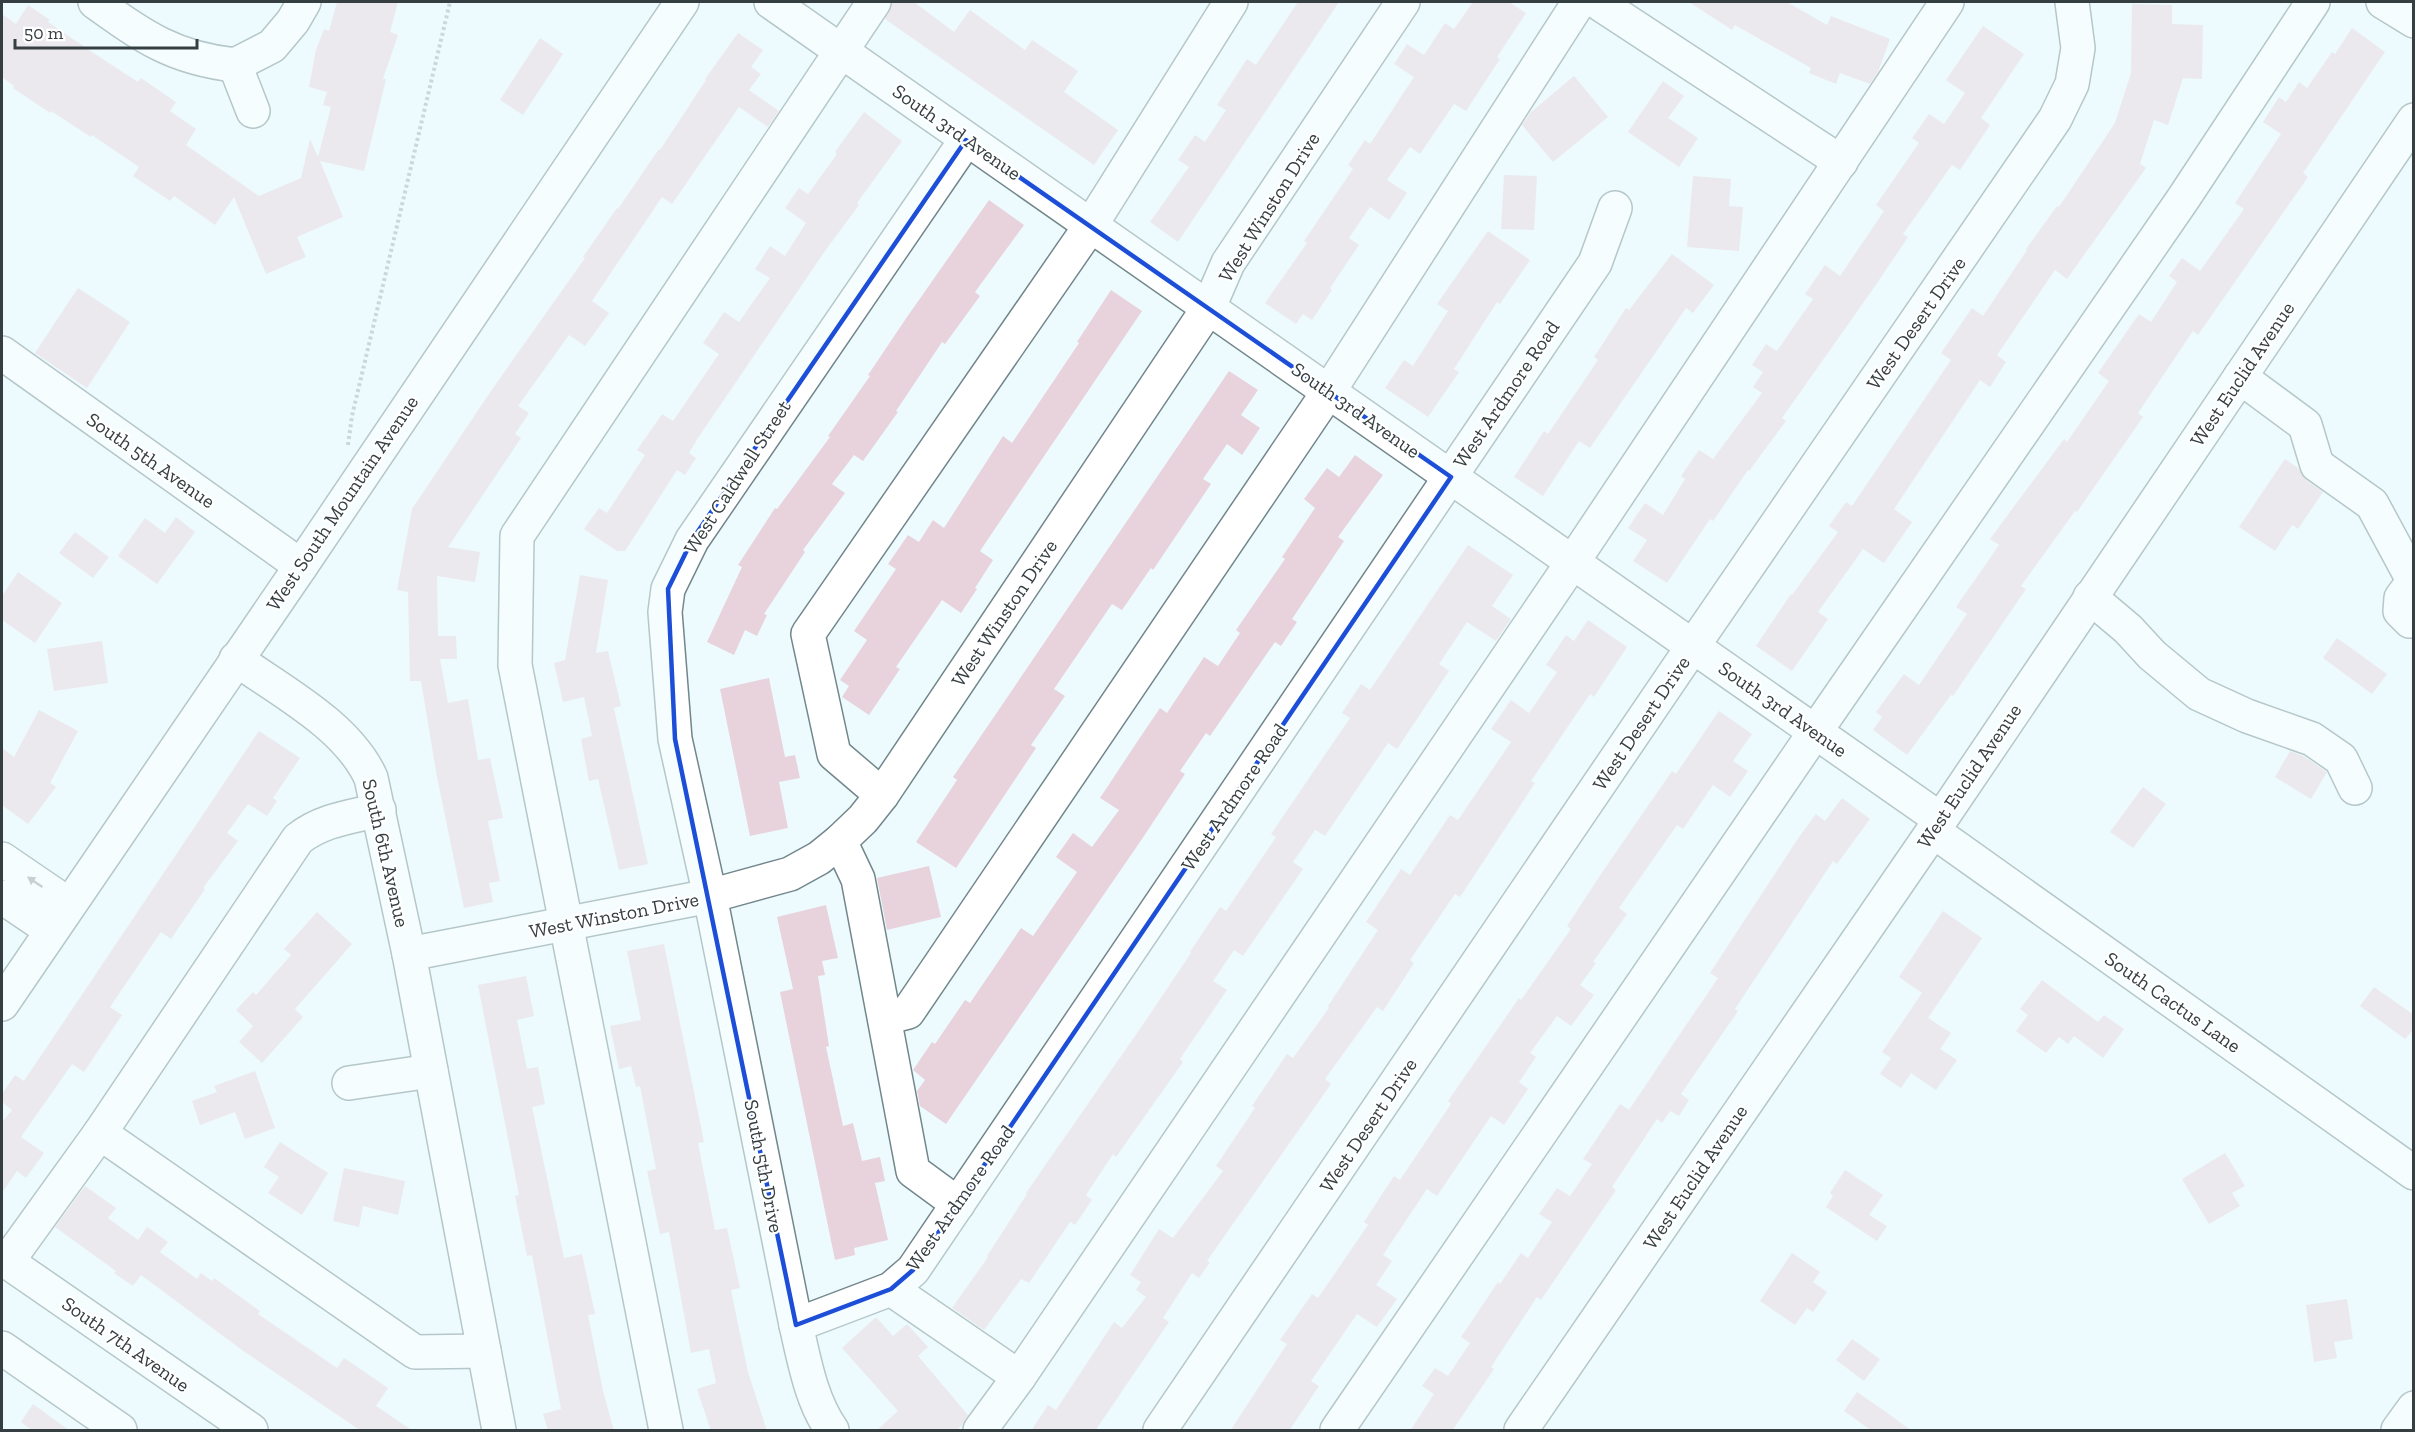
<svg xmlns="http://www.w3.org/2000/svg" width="2415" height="1432" viewBox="0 0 2415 1432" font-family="'Zilla Slab',serif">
<rect width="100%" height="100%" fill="#edfbfe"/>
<!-- building -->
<g fill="#e8d3dc">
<path d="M 337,2 L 398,2 L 390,32 L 398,35 L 383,79 L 386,79 L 364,171 L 320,161 L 343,217 L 297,237 L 306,257 L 266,274 L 234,197 L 215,225 L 174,196 L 170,201 L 133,176 L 139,167 L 92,135 L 91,137 L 51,111 L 50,113 L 13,88 L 14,86 L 2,77 L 2,14 L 16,24 L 28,5 L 50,20 L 48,22 L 98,56 L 138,82 L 141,78 L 176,102 L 170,111 L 196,129 L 186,145 L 259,196 L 301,178 L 310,139 L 318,157 L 331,107 L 323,105 L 327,92 L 309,87 L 316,50 L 324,29 L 329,31 Z"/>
<path d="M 892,2 L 914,2 L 954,32 L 970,10 L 1025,50 L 1032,40 L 1078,71 L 1064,92 L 1118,130 L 1094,165 L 885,19 Z"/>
<path d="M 1298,2 L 1339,2 L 1178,242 L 1150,222 L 1189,167 L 1178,160 L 1195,135 L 1205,142 L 1226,110 L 1217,105 L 1247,59 L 1256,65 Z"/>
<path d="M 1473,2 L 1509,2 L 1526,13 L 1497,57 L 1500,59 L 1466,111 L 1454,104 L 1420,154 L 1410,147 L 1387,180 L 1407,193 L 1389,220 L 1370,207 L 1349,238 L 1359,245 L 1330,288 L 1332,290 L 1312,320 L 1303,314 L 1296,324 L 1265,303 L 1307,243 L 1304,241 L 1353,169 L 1348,165 L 1365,140 L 1370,144 L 1414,77 L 1394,64 L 1407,44 L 1424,55 L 1445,23 L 1454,29 Z"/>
<path d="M 1689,2 L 1787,2 L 1827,25 L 1831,16 L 1890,39 L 1878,72 L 1870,84 L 1840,73 L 1836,84 L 1809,73 L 1811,68 L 1735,25 L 1732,30 Z"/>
<path d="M 2132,4 L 2172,5 L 2172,24 L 2203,25 L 2202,79 L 2183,78 L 2168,125 L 2154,120 L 2140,164 L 2146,168 L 2067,279 L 2055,270 L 1997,355 L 2006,362 L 1990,387 L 1980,380 L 1894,509 L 1912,522 L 1884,563 L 1863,549 L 1818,612 L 1828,619 L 1792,671 L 1756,646 L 1791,594 L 1792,595 L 1838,532 L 1829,526 L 1846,502 L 1852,506 L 1951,360 L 1941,353 L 1972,308 L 1983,316 L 2027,250 L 2026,249 L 2057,206 L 2059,207 L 2115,123 L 2131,73 Z"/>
<path d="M 1983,26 L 2024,54 L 1981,118 L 1990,125 L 1960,170 L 1952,165 L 1903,234 L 1908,237 L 1873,289 L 1782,418 L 1786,421 L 1749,471 L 1748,470 L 1713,521 L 1710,519 L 1667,583 L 1633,561 L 1647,540 L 1628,528 L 1645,503 L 1663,515 L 1685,479 L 1681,476 L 1699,450 L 1713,459 L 1762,393 L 1753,387 L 1763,372 L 1752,365 L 1766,344 L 1777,351 L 1813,299 L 1805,294 L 1825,265 L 1840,276 L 1884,211 L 1876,205 L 1919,143 L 1912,138 L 1929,114 L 1944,124 L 1965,93 L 1946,80 Z"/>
<path d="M 2352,28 L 2385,52 L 2303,173 L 2308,177 L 2198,335 L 2193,331 L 2138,413 L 2143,417 L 2077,512 L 2075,511 L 2021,586 L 2026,589 L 1953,696 L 1951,695 L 1907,755 L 1873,730 L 1882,717 L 1876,712 L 1904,674 L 1919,685 L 1967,614 L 1956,607 L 1999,545 L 1990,539 L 2064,439 L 2067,442 L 2109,381 L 2098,373 L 2139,314 L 2151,322 L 2177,282 L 2169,276 L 2182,258 L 2200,271 L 2244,209 L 2235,203 L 2281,134 L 2263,122 L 2279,97 L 2286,102 L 2299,82 L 2307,88 L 2332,52 L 2335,54 Z"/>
<path d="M 738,33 L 763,50 L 751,67 L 761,74 L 749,90 L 779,111 L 768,127 L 739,107 L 672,204 L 662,197 L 592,301 L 609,313 L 585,346 L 569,335 L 518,406 L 529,413 L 515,434 L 521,438 L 448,547 L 480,552 L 475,582 L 437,576 L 438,636 L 456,636 L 457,659 L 440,659 L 448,703 L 468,699 L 478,760 L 490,758 L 503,818 L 488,821 L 500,881 L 489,883 L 493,902 L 464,908 L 437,777 L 421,681 L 410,681 L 408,592 L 397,590 L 412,509 L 493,388 L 585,258 L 583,257 L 617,208 L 618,209 L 659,149 L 660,150 L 706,80 L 705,79 Z"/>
<path d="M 540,38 L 563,54 L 523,115 L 500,100 Z"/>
<path d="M 1574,76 L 1608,117 L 1553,162 L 1522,125 L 1530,113 Z"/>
<path d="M 1663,81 L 1684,96 L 1668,118 L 1698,138 L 1679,167 L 1628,132 Z"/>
<path d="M 864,112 L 902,141 L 857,203 L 859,205 L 825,251 L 698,438 L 689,453 L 696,458 L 685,475 L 677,470 L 625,551 L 617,551 L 584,529 L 599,508 L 607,513 L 645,455 L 637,450 L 662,414 L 673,421 L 719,354 L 703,343 L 724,312 L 739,322 L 770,278 L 755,269 L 770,246 L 785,256 L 806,223 L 785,208 L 799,188 L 808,194 L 837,154 L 835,152 Z"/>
<path d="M 1504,175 L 1537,176 L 1534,230 L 1501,229 Z"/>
<path d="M 1693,176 L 1731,179 L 1729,206 L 1743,207 L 1739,251 L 1687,247 Z"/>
<path d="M 989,200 L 1024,225 L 975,292 L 980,296 L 945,344 L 942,342 L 896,411 L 898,412 L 863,461 L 854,455 L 832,484 L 845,493 L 803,550 L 805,552 L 764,614 L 767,615 L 757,636 L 745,630 L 734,655 L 707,642 L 742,567 L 738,565 L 775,508 L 777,509 L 830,437 L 828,436 L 870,376 L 868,375 L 907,317 Z"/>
<path d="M 1488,231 L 1530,260 L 1500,304 L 1497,302 L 1454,369 L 1459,372 L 1428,417 L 1385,388 L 1404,360 L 1413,366 L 1448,311 L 1437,304 Z"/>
<path d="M 1672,254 L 1714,285 L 1693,313 L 1686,308 L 1590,448 L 1579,441 L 1543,496 L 1514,477 L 1544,431 L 1548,434 L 1598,360 L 1594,357 L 1626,308 L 1629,310 Z"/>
<path d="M 78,288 L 130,322 L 87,388 L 35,353 Z"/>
<path d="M 1111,290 L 1142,311 L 980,551 L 993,560 L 975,588 L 977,589 L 961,613 L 942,600 L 896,667 L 900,669 L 869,715 L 842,697 L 849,686 L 840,680 L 867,640 L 854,631 L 896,569 L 888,564 L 908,535 L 919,542 L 933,520 L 944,528 L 1003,436 L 1012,443 L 1079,343 L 1077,342 Z"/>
<path d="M 1229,371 L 1258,390 L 1241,415 L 1260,428 L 1242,455 L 1227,444 L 1203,479 L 1211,484 L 1153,570 L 1151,568 L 1122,610 L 1112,604 L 1054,689 L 1065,696 L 1031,745 L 1036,748 L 956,868 L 916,842 L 957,780 L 953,777 Z"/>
<path d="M 1355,455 L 1383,475 L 1338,537 L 1344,541 L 1292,619 L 1297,622 L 1281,646 L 1275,642 L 1210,736 L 1206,733 L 1180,771 L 1185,774 L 1142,839 L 946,1124 L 920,1106 L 917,1091 L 925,1080 L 913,1070 L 932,1042 L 935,1044 L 965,1000 L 970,1003 L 1021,928 L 1033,936 L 1077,872 L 1056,857 L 1073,833 L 1092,847 L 1119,810 L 1100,798 L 1137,742 L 1160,708 L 1167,713 L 1204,657 L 1218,666 L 1240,633 L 1236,630 L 1285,559 L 1282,557 L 1315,508 L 1304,499 L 1327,468 L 1339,477 Z"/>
<path d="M 2285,459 L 2298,468 L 2306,480 L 2323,492 L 2298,529 L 2292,525 L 2275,551 L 2239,527 Z"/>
<path d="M 176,517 L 195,532 L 157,584 L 118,556 L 145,518 L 165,533 Z"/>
<path d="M 75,532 L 109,557 L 93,578 L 59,553 Z"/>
<path d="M 1468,545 L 1513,575 L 1492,606 L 1511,619 L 1496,641 L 1467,622 L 1439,664 L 1449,671 L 1397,749 L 1388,743 L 1325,836 L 1315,830 L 1293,862 L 1303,869 L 1243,956 L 1234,950 L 1213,981 L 1227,990 L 1180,1059 L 1183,1062 L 1116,1157 L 1113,1154 L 1086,1195 L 1092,1200 L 1075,1225 L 1070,1222 L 1029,1283 L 1021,1279 L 984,1330 L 952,1308 L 988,1257 L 987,1256 L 1027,1194 L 1026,1193 L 1144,1023 L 1191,953 L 1190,952 L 1220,907 L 1226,911 L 1276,837 L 1271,834 L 1350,718 L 1342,713 L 1361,684 L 1370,690 Z"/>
<path d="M 18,572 L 62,603 L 35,643 L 2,620 L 2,596 Z"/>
<path d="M 580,575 L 608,580 L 596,653 L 608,651 L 621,706 L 614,708 L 648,864 L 619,870 L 598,779 L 589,781 L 581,739 L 592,736 L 584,697 L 563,702 L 554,663 L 565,660 Z"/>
<path d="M 1588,620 L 1627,647 L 1594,697 L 1590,694 L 1531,781 L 1535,783 L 1460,897 L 1455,894 L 1410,960 L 1414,963 L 1383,1011 L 1377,1007 L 1325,1079 L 1331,1084 L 1207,1261 L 1210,1262 L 1199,1278 L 1192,1273 L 1163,1318 L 1169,1322 L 1095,1431 L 1031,1431 L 1048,1405 L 1056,1410 L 1114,1322 L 1122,1328 L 1146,1297 L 1136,1290 L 1141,1282 L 1130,1275 L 1159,1229 L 1173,1238 L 1223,1171 L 1216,1166 L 1255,1108 L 1252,1106 L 1287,1054 L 1293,1058 L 1329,1008 L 1328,1006 L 1378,930 L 1366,922 L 1401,869 L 1410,875 L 1450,815 L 1458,820 L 1511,742 L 1491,729 L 1511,700 L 1529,713 L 1557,672 L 1546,665 L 1566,635 L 1574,641 Z"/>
<path d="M 2337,638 L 2387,674 L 2372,694 L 2323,658 Z"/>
<path d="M 102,641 L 108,683 L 54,691 L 47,649 Z"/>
<path d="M 769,678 L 785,757 L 795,755 L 800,778 L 779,782 L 788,828 L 750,836 L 720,689 Z"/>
<path d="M 39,710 L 78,731 L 50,783 L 56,787 L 28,824 L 2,805 L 2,748 L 14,757 Z"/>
<path d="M 1719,711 L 1752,734 L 1733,761 L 1748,771 L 1730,797 L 1713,785 L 1683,829 L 1677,825 L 1619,908 L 1627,914 L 1593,962 L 1596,963 L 1580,985 L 1594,995 L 1571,1026 L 1557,1016 L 1530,1053 L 1536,1057 L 1519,1082 L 1528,1089 L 1504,1125 L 1491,1116 L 1437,1196 L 1427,1189 L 1383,1255 L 1392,1261 L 1376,1285 L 1397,1299 L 1377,1327 L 1357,1314 L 1311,1381 L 1319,1386 L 1289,1431 L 1230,1431 L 1287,1344 L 1280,1340 L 1312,1294 L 1318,1298 L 1368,1225 L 1364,1222 L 1394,1176 L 1400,1180 L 1451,1104 L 1448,1101 L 1519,998 L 1521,1000 L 1571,929 L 1567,926 L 1603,871 L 1672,771 L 1676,774 Z"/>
<path d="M 259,731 L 300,758 L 273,798 L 277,801 L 267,816 L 248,804 L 227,833 L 238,841 L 203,888 L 205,889 L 171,939 L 161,932 L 110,1007 L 122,1015 L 84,1072 L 72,1064 L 21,1137 L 44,1153 L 26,1178 L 17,1171 L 2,1193 L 2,1122 L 12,1110 L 2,1102 L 2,1094 L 15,1075 L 24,1081 Z"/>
<path d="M 2290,751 L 2303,756 L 2327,772 L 2311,799 L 2275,777 Z"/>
<path d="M 2143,787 L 2166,804 L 2133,848 L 2110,832 Z"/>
<path d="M 1842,798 L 1870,819 L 1837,864 L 1833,861 L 1735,1009 L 1738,1011 L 1681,1094 L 1689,1100 L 1679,1116 L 1670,1111 L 1662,1123 L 1657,1119 L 1612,1187 L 1616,1190 L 1541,1300 L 1537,1297 L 1491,1367 L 1494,1369 L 1452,1431 L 1410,1431 L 1434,1394 L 1422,1386 L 1435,1368 L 1448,1376 L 1470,1343 L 1461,1337 L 1498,1282 L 1500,1284 L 1521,1253 L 1528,1258 L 1552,1222 L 1539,1214 L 1557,1188 L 1570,1196 L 1592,1164 L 1583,1159 L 1620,1104 L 1629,1110 L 1678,1037 L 1718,978 L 1710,973 L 1799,837 L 1816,814 L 1825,821 Z"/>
<path d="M 929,866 L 941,917 L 887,930 L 877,878 Z"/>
<path d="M 826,905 L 838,958 L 822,961 L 825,975 L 818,976 L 829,1046 L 826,1047 L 843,1126 L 853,1123 L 862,1161 L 880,1157 L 885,1181 L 875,1183 L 888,1240 L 854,1248 L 855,1255 L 835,1260 L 780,992 L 793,989 L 777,917 Z"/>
<path d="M 1943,911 L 1982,938 L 1928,1018 L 1951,1033 L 1940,1049 L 1957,1060 L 1936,1090 L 1911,1073 L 1901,1088 L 1880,1074 L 1891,1058 L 1882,1052 L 1922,993 L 1899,977 Z"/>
<path d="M 317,912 L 352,944 L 295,1009 L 303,1017 L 262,1063 L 239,1042 L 253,1026 L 236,1010 L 253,992 L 256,995 L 291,955 L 284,949 Z"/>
<path d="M 664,944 L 704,1142 L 698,1143 L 715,1230 L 727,1228 L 740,1288 L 731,1290 L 748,1372 L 767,1431 L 711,1431 L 697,1389 L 716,1383 L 709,1349 L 691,1353 L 669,1232 L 660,1234 L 647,1171 L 656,1169 L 640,1086 L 636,1087 L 631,1066 L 619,1069 L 610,1026 L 641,1020 L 627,951 Z"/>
<path d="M 526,976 L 534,1016 L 517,1020 L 527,1069 L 538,1067 L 545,1104 L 532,1107 L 564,1258 L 582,1254 L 595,1314 L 588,1315 L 603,1391 L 614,1431 L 548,1431 L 543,1414 L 561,1409 L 532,1255 L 527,1256 L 515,1196 L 519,1195 L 478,985 Z"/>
<path d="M 2042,980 L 2098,1022 L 2104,1015 L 2124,1029 L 2103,1058 L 2074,1036 L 2068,1044 L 2059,1037 L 2046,1053 L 2016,1031 L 2028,1015 L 2020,1009 Z"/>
<path d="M 2374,987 L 2414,1015 L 2414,1029 L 2405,1039 L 2360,1006 Z"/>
<path d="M 255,1071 L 275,1128 L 245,1139 L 235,1112 L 200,1125 L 192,1101 L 217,1092 L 214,1086 Z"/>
<path d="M 280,1142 L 328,1173 L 302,1215 L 268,1193 L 279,1177 L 264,1167 Z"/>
<path d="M 2225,1153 L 2245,1186 L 2232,1193 L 2240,1206 L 2209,1224 L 2182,1179 Z"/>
<path d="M 344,1168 L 405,1181 L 398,1215 L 363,1206 L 359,1227 L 333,1221 Z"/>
<path d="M 1845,1170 L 1883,1195 L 1869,1215 L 1887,1226 L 1877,1241 L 1826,1207 L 1833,1196 L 1830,1193 Z"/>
<path d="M 85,1186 L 116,1208 L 108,1218 L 138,1240 L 147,1227 L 168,1242 L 160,1252 L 197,1279 L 201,1273 L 212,1281 L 214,1278 L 260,1311 L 258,1314 L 337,1368 L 344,1358 L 388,1388 L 376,1406 L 413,1431 L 361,1431 L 242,1350 L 141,1275 L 133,1286 L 114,1273 L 116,1271 L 55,1227 Z"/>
<path d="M 1792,1253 L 1820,1272 L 1813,1282 L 1827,1292 L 1813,1312 L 1807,1308 L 1795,1325 L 1760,1301 Z"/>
<path d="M 2347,1299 L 2353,1339 L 2334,1342 L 2337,1358 L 2314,1362 L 2306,1305 Z"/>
<path d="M 876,1317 L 893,1336 L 907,1324 L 928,1347 L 918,1356 L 968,1415 L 962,1425 L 956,1431 L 876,1431 L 898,1411 L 842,1348 Z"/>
<path d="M 1852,1339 L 1880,1359 L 1864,1381 L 1836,1360 Z"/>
<path d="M 1857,1392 L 1886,1412 L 1912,1431 L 1872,1431 L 1844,1411 Z"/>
<path d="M 33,1404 L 70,1431 L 33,1431 L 21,1422 Z"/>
</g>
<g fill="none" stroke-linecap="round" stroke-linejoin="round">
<!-- minor casing -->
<g stroke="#72878c" stroke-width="36">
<g id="minor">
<path d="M 95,2 C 144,37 173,58 235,65"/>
<path d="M 771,2 L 1940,819"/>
<path d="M 1597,2 L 1841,162"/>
<path d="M 2383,2 L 2414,21"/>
<path d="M 235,65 L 272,46 L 293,21 L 304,2"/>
<path d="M 235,65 L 253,111"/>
<path d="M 2,353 L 301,566"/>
<path d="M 2240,377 L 2305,425 L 2317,465 L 2372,504 L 2414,582"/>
<path d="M 2413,582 L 2401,598 L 2400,611 L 2410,621 L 2414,620"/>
<path d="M 2090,597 L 2128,629 L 2152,655 L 2199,694 L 2247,716 L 2312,739 L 2341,759 L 2355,788"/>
<path d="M 236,659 C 281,691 348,726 371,778 L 409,954 L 499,1430"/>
<path d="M 882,795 L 834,754 L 808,634 L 1091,225 L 1231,2"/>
<path d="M 1933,831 L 2414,1173"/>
<path d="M 840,841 L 858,879 L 913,1171 L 958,1204"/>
<path d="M 2,859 L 68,904"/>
<path d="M 2,897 L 51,930"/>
<path d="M 409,954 L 710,896 L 790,874 L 819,858 L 840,841 L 863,819 L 882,795 L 1209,307 L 1228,263 L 1403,2"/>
<path d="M 2,1004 L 301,566 L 682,2"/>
<path d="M 885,1018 L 908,1012 L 1329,391 L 1579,2"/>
<path d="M 349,1083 L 431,1071"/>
<path d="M 100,1133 L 415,1352 L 484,1351"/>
<path d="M 2,1258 L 251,1430"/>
<path d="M 7,1262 L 100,1133 L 298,839 C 322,820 350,817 379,810"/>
<path d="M 891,1289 L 1019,1377"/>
<path d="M 796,1325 L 891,1289 L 913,1270 L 1595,263 L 1615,208"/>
<path d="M 2,1348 L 120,1430"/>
<path d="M 666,1430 L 515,665 L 517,536 L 874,2"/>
<path d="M 832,1430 C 811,1401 804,1359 796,1325 L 710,896 L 675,739 L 665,612 L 668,589 L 692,540 L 966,140"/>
<path d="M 980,1430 L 1019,1377 L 1572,563 L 1947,2"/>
<path d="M 1160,1430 L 1693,646 L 2055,119 L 2072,84 L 2078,48 L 2072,2"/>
<path d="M 1337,1430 L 1815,732 L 2183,199 L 2313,2"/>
<path d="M 1521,1430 L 1933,831 L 2414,120"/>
<path d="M 2398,1430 L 2414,1408"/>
</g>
</g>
<!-- path -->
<path stroke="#a1adb0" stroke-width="4" stroke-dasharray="3 3" stroke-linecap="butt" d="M 348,445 L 352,416 L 450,2"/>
<!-- minor -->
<use href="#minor" stroke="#fff" stroke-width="33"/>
</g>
<!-- one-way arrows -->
<defs><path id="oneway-solid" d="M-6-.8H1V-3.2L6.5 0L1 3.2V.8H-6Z" transform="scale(1.5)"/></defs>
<use fill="#9a9ea0" href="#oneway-solid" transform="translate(35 882) rotate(-146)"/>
<!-- marked area -->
<path d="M0 0H2415V1432H0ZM 966,140 L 1451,477 L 913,1270 L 891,1289 L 796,1325 L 675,739 L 668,589 L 692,540 Z" fill="#edfbfe" fill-opacity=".55" fill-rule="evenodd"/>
<path fill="none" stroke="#1d4ed8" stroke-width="4.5" stroke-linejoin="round" d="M 966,140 L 1451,477 L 913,1270 L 891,1289 L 796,1325 L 675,739 L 668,589 L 692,540 Z"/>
<g text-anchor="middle" stroke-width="4.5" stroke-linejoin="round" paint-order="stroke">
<!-- street labels -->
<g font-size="20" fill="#353e40" stroke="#fff">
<text transform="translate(957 132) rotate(35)" y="7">South 3rd Avenue</text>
<text transform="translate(1269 207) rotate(-58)" y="7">West Winston Drive</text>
<text transform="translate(1916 323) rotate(-55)" y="7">West Desert Drive</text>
<text transform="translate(2242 374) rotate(-56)" y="7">West Euclid Avenue</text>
<text transform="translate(1506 394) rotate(-56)" y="7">West Ardmore Road</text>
<text transform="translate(1356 410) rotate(35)" y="7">South 3rd Avenue</text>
<text transform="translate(151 460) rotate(35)" y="7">South 5th Avenue</text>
<text transform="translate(737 477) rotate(-57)" y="7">West Caldwell Street</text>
<text transform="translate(342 503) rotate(-56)" y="7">West South Mountain Avenue</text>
<text transform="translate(1004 613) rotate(-56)" y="7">West Winston Drive</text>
<text transform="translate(1783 709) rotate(35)" y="7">South 3rd Avenue</text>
<text transform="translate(1641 723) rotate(-56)" y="7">West Desert Drive</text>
<text transform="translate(1969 776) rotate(-56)" y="7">West Euclid Avenue</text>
<text transform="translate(1234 797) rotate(-56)" y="7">West Ardmore Road</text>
<text transform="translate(386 853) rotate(77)" y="7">South 6th Avenue</text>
<text transform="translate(614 915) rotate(-11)" y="7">West Winston Drive</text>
<text transform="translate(2173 1002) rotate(35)" y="7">South Cactus Lane</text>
<text transform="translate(1368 1125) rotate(-56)" y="7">West Desert Drive</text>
<text transform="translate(764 1166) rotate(79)" y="7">South 5th Drive</text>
<text transform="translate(1695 1177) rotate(-56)" y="7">West Euclid Avenue</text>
<text transform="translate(960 1198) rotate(-55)" y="7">West Ardmore Road</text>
<text transform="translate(126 1344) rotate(35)" y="7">South 7th Avenue</text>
</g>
</g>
<!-- border -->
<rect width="2415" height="1432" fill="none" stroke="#353e40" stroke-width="6"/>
<!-- scale -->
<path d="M15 39v9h182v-9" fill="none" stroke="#353e40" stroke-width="3"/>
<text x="24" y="39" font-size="18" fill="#353e40" stroke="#ffffff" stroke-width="4.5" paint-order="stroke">50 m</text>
</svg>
